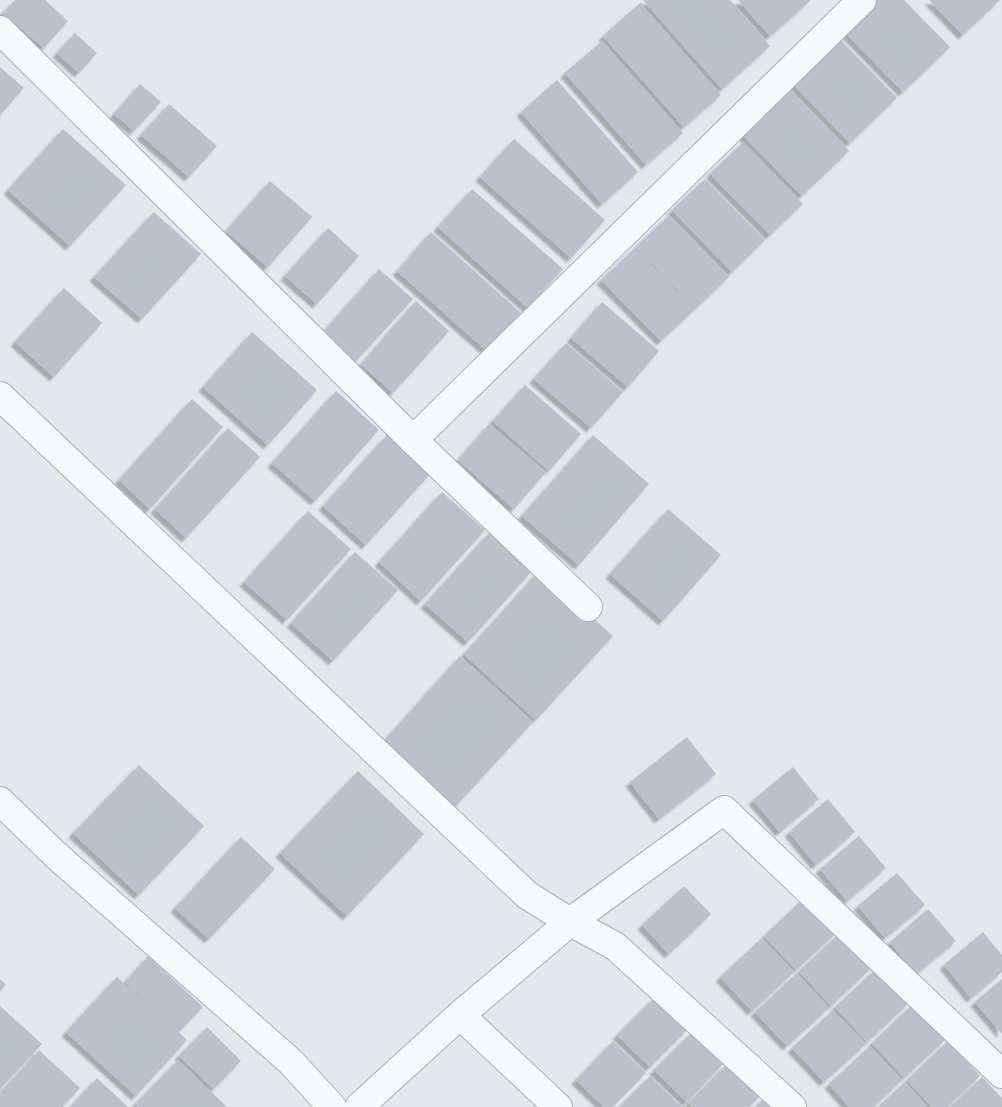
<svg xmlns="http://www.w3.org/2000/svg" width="1002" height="1107" viewBox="0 0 1002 1107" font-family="'Asap Condensed',sans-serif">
<defs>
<filter id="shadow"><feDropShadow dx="-4.5" dy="4.5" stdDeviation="1" flood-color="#0004"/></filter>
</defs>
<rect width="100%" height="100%" fill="#e4e7ec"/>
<!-- building -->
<g fill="#bbc0ca" filter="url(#shadow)">
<path d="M 15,0 L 45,0 L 68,21 L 44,48 L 3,13 Z"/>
<path d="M 643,0 L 730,0 L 770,46 L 722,89 Z"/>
<path d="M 738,0 L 811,0 L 770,36 Z"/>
<path d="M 870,0 L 904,0 L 950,47 L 903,92 L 841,28 Z"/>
<path d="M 929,0 L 1000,0 L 963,35 Z"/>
<path d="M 640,3 L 721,95 L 684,127 L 603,36 Z"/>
<path d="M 75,33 L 97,53 L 79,73 L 57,53 Z"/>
<path d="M 835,34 L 897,98 L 850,143 L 788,79 Z"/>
<path d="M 602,41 L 683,133 L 646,165 L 565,73 Z"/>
<path d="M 0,67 L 24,88 L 0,115 Z"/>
<path d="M 557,80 L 638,172 L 602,204 L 521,112 Z"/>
<path d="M 140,84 L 161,102 L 134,131 L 114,114 Z"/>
<path d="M 788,87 L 849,151 L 802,196 L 740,132 Z"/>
<path d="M 169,104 L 217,146 L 189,177 L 141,135 Z"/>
<path d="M 63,129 L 126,185 L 70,246 L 8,190 Z"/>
<path d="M 514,139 L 605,220 L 571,258 L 480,177 Z"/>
<path d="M 743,142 L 803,204 L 770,235 L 710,174 Z"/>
<path d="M 705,179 L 765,240 L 732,272 L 672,210 Z"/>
<path d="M 270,181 L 312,217 L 268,267 L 226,231 Z"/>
<path d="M 472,189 L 563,269 L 528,308 L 438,227 Z"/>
<path d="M 154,212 L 201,254 L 142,319 L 94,277 Z"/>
<path d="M 669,215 L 729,277 L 695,309 L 636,247 Z"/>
<path d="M 328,228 L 359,256 L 317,304 L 285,276 Z"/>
<path d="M 431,232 L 521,313 L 487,351 L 397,271 Z"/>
<path d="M 635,248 L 694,310 L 661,341 L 601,280 Z"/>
<path d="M 379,269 L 413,299 L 356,361 L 323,332 Z"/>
<path d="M 64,288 L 102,323 L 54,377 L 15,342 Z"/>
<path d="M 416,301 L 449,331 L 393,393 L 361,364 Z"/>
<path d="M 602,302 L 659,351 L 628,387 L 571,338 Z"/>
<path d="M 252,332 L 317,390 L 268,445 L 203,387 Z"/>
<path d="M 566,343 L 623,392 L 591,428 L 534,379 Z"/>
<path d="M 525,385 L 581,434 L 549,471 L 493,421 Z"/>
<path d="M 336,391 L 379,430 L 315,501 L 272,463 Z"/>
<path d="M 192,399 L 223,427 L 150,509 L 119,480 Z"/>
<path d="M 489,424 L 546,472 L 514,509 L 458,460 Z"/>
<path d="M 228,428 L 260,457 L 186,538 L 155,509 Z"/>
<path d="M 387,435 L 430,474 L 366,545 L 323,506 Z"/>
<path d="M 593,435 L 649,484 L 579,565 L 522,516 Z"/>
<path d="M 442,492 L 485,530 L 421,601 L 379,562 Z"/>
<path d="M 668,509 L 721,555 L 663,621 L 610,574 Z"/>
<path d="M 308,511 L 351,549 L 287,620 L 244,582 Z"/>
<path d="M 489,533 L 532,571 L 468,642 L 425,604 Z"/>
<path d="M 355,552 L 398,590 L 333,661 L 291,623 Z"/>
<path d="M 540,570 L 613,636 L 536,720 L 464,654 Z"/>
<path d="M 460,656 L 533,722 L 456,806 L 384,741 Z"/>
<path d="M 687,737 L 716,774 L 659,819 L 630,782 Z"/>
<path d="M 139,765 L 204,826 L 139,895 L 73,833 Z"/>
<path d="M 793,767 L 819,799 L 780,832 L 753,800 Z"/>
<path d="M 358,771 L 424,834 L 347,916 L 280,853 Z"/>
<path d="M 828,799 L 855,832 L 816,865 L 789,832 Z"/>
<path d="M 859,836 L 886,868 L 847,901 L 820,869 Z"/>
<path d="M 241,837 L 275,869 L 209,939 L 175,908 Z"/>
<path d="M 897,873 L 925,905 L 885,938 L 858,906 Z"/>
<path d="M 684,886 L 711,914 L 669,954 L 642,925 Z"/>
<path d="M 805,897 L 838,931 L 796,970 L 764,936 Z"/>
<path d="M 928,909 L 956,941 L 916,974 L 890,942 Z"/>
<path d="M 841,932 L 873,966 L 831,1006 L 799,971 Z"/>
<path d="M 983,932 L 1002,955 L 1002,972 L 971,998 L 944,965 Z"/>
<path d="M 762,938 L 794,972 L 752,1011 L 720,977 Z"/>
<path d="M 148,956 L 203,1007 L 179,1032 L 125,982 Z"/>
<path d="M 877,968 L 909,1003 L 867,1042 L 835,1007 Z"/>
<path d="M 797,973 L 829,1008 L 787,1046 L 755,1012 Z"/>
<path d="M 117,977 L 187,1040 L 136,1096 L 66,1032 Z"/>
<path d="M 0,979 L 6,985 L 0,991 Z"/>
<path d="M 1002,979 L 1002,1034 L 975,1002 Z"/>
<path d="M 655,997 L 688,1029 L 650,1067 L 617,1035 Z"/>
<path d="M 913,1004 L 946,1039 L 904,1078 L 872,1043 Z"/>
<path d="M 0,1006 L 42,1044 L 0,1089 Z"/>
<path d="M 833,1010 L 866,1044 L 824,1082 L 792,1048 Z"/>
<path d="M 207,1027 L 241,1061 L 214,1089 L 179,1056 Z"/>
<path d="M 692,1032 L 724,1063 L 687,1102 L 654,1070 Z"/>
<path d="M 613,1041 L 646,1073 L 612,1107 L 604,1107 L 576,1080 Z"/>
<path d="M 948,1041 L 980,1076 L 947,1107 L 932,1107 L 907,1080 Z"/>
<path d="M 870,1046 L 902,1080 L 873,1107 L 849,1107 L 829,1084 Z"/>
<path d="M 39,1050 L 80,1088 L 62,1107 L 0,1107 L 0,1093 Z"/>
<path d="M 178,1060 L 227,1107 L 138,1107 L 135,1104 Z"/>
<path d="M 726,1065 L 759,1097 L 749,1107 L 692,1107 L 688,1103 Z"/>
<path d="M 650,1076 L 682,1107 L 619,1107 Z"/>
<path d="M 982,1077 L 1002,1098 L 1002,1107 L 950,1107 Z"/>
<path d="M 97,1078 L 128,1107 L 70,1107 Z"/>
<path d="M 905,1082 L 928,1107 L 878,1107 Z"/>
<path d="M 763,1099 L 771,1107 L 755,1107 Z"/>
</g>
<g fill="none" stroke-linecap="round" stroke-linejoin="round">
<!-- minor casing -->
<g stroke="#a9aeb7" stroke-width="30">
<g id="minor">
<path d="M 0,30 L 413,440 L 588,607"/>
<path d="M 0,396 L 527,895 L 570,922 L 615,946 L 792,1107"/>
<path d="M 413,440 L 862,0"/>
<path d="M 0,801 L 58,857 L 291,1062 L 332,1107"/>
<path d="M 460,1015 L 558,1107"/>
<path d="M 359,1107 L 460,1015 L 570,922 L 724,810 L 1002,1074"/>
</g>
</g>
<!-- minor -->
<use href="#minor" stroke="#f7f8fa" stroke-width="28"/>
</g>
</svg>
